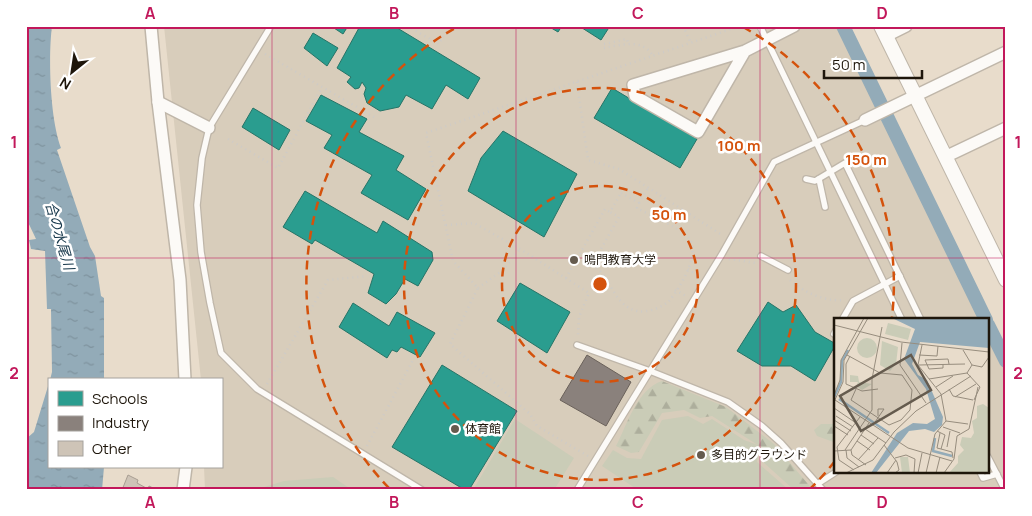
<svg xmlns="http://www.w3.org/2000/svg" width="1032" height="516" viewBox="0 0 1032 516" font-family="Manrope,'Noto Sans JP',sans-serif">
<defs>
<pattern id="forest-firs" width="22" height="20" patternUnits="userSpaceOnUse" patternTransform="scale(1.25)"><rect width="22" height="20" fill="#caccb7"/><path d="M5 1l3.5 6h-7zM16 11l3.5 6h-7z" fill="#adae9c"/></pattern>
<pattern id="water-ripples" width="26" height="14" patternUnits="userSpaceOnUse" patternTransform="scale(1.25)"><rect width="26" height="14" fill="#93abb8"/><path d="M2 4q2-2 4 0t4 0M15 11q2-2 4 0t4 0" fill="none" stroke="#7e929d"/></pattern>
</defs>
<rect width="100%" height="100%" fill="#e8dccb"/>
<!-- education -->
<path fill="#d8cdbb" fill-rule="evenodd" d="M 164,26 L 836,26 L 1006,350 L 1006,490 L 205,490 L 204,467 L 221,467 L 221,380 L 201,380 ZM 836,320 L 988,320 L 988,472 L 836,472 Z"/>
<!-- green -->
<g fill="#caccb7">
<path d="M 688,416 L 703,424 L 712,419 L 744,440 L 758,445 L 757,462 L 789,490 L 638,490 L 602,466 L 613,450 L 627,458 L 641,459 L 662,420 Z"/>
<path d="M 515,419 L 574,458 L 554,490 L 473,490 Z"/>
<path d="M 333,477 L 352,490 L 254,490 L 284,481 Z"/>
</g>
<!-- forest -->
<g fill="url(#forest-firs)">
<path d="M 662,381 L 726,407 L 774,444 L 813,490 L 794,490 L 762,461 L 764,449 L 712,416 L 700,418 L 684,410 L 662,413 L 639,452 L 631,453 L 616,446 C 627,425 637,389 662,381 Z"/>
<path d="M 821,424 L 836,424 L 836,443 L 817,436 L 814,430 Z"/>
</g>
<!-- water -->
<g fill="url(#water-ripples)">
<path d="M 26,26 L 52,26 C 48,57 50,119 61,148 L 57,150 L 90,247 L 95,256 L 101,296 L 104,298 L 104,380 L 50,380 L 52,372 L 51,309 L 47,309 L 45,251 L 31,249 L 29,240 L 36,239 L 26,218 Z"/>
<path d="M 49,383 L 49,467 L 104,467 L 102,490 L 26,490 L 26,439 L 34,432 Z"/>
</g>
<!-- schools -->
<g fill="#2a9d8f" stroke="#267467">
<path d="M 331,26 L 348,26 L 343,34 Z"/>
<path d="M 360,26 L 394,26 L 480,78 L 468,99 L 446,85 L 432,109 L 406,95 L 399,107 L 380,111 L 367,103 L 364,94 L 366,88 L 362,82 L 359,88 L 355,89 L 347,82 L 351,77 L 337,68 Z"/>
<path d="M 548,26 L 562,26 L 558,32 Z"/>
<path d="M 579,26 L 610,26 L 601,40 Z"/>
<path d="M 313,33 L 338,48 L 327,66 L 304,48 Z"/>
<path d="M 612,88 L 697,139 L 680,168 L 594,118 Z"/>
<path d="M 321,95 L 367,119 L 359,132 L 404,156 L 396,170 L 426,189 L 408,220 L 361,193 L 372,175 L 324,148 L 332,135 L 306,121 Z"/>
<path d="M 253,108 L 290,130 L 279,150 L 242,127 Z"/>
<path d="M 503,131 L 577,174 L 544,237 L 468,191 L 481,158 Z"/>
<path d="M 305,191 L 377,233 L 383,221 L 432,252 L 433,260 L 418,286 L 405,279 L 396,294 L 386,304 L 368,293 L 374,274 L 315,240 L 312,244 L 283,227 Z"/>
<path d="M 520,283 L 570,312 L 547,353 L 497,321 Z"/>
<path d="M 768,302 L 783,312 L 796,305 L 815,332 L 836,344 L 815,381 L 791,366 L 762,366 L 737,351 Z"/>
<path d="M 353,303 L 389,326 L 397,312 L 435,333 L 420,357 L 401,347 L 397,352 L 392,350 L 387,358 L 339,327 Z"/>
<path d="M 442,365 L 517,411 L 469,490 L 465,490 L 392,447 Z"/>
</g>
<!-- industry -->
<path fill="#8a817c" stroke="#6a615a" d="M 587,355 L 631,382 L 606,426 L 560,400 Z"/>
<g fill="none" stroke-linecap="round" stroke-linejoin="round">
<!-- canal -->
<g stroke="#93abb8" stroke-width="14">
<path d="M 843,26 L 986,320"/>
<path d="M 988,325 L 1006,361"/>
</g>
</g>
<!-- building -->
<path fill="#cec4b7" stroke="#a89e92" d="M 128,475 L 138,480 L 137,483 L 148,489 L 149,486 L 157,490 L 122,490 Z"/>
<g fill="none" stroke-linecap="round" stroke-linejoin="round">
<!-- service casing -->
<g stroke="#bfb6a9" stroke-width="8">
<g id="service">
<path d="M 271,26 L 209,128 L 202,158 L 197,205 L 201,252 L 210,303 L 221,353 L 257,389 L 422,490"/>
<path d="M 760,26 L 902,320"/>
<path d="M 806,179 L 815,181 L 845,163 L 921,320"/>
<path d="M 819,179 L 825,207"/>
<path d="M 761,256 L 788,270"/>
<path d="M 842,320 L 853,301 L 900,276"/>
<path d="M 834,334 L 836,330"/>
<path d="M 577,345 L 650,371 L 728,402 L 762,426 L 781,443 L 823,490"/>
<path d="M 988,457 L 1005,490"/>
<path d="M 980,472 L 983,478 L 997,474"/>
<path d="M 819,483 L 836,472"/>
<path d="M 577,490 L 722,254 L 774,162 L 865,120"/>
</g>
</g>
<!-- minor casing -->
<g stroke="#bfb6a9" stroke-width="14">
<g id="minor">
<path d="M 151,26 L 158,102 L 180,280 L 185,380"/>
<path d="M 886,36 L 906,26"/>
<path d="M 745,51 L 698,132 L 635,96 L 633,85 L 745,51 L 794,26"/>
<path d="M 158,102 L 209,128"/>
<path d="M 865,120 L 1006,52"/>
<path d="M 945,157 L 1006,128"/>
<path d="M 183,490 L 186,467"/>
</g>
</g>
<!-- tertiary casing -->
<g stroke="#bfb6a9" stroke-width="16">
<path id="tertiary" d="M 881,26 L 1006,280"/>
</g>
<!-- path -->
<g stroke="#cecbc7" stroke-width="2.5" stroke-dasharray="1 4" stroke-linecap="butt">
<path d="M 407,26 L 439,44 L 449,26"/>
<path d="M 683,26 L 691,43"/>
<path d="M 604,44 L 627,39 L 628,43"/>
<path d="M 604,48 C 620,45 643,38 653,56"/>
<path d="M 265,54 L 374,117"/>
<path d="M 577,82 L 588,160 L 619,169 L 722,235"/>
<path d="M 228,139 L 278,168 L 322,87"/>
<path d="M 621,193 L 639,203 L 637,208 C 649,215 678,227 687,236 C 703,251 680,288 669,301 C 662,308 646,313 637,311 C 612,305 612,276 592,265 L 619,217 L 610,212 Z"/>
<path d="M 639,203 L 648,188"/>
<path d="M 446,225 L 474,223 L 520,249 L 589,293 L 579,317 L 578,336"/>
<path d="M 729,259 L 756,263"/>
<path d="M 592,265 L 578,257 L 605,209 L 610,212"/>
<path d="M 688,269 L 699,277"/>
<path d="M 566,278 L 578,257"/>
<path d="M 790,280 C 804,292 824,302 844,300"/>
<path d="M 478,288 L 503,270 L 520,249"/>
<path d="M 675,290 L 686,296"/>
<path d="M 267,384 L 328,280 L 367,276"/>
<path d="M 367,446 L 413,360"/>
<path d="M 588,456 L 537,426 L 530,414 L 450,344 L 478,288 L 453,261 L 426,133 L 740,26"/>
</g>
<!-- service -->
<use href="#service" stroke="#fcfaf7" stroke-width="5.5"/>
<!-- minor -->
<use href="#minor" stroke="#fcfaf7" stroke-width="11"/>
<!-- tertiary -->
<use href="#tertiary" stroke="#fcfaf7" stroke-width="14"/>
</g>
<!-- grid -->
<path fill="none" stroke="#c2185b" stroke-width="1" stroke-opacity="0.55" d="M 272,26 L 272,490M 516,26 L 516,490M 760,26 L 760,490M 26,258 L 1006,258"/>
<!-- distance rings -->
<g fill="none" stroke="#d4520c" stroke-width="2.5" stroke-dasharray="9 6">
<circle cx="600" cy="284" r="98"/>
<circle cx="600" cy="284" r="196"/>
<path d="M835 461A294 294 0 0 1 811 488M389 488A294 294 0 0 1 457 27M743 27A294 294 0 0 1 892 317"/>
</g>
<!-- markers -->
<g fill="#655b4e" stroke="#fff" stroke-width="2">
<circle cx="574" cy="260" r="5"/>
<circle cx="455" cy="429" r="5"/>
<circle cx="701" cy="455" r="5"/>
</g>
<g text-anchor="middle" stroke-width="5" stroke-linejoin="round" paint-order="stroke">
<!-- poi labels -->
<g font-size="12" fill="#1e160b" stroke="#fff" text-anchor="start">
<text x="584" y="264">鳴門教育大学</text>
<text x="465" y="433">体育館</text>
<text x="711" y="459">多目的グラウンド</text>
</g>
<!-- water labels -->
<g font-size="14" font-style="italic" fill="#0f3145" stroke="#fff">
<text transform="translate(60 236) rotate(74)" y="5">合の水尾川</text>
</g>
</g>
<!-- overview -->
<g transform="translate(834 318)">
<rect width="155" height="155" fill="#e8dccb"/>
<path d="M 54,5 L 77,11 L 74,22 L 51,16 ZM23 30a10 10 0 1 1 20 0a10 10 0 1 1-20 0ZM 48,23 L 64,29 L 62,46 L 56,53 L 46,47 ZM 16,57 L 24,58 L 25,64 L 38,66 L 28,72 L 22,68 L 24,64 L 16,64 Z" fill="#caccb7"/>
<path d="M 149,86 L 155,90 L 155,155 L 115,155 L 124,145 L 124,138 L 130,132 L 126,127 L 128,119 L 137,120 L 140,115 L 138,103 L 143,100 L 143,88 ZM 66,139 L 74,139 L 76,155 L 68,155 Z" fill="#caccb7"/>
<path d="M 58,0 L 155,0 L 155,30 L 86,24 L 78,46 L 84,57 L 93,62 L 109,99 L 108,107 L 100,114 L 91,111 L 75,113 L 42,155 L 37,155 L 63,115 L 79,105 L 93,106 L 101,101 L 92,71 L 70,41 L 81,11 Z" fill="#93abb8"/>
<path fill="none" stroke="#93abb8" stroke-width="2.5" d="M 0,79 L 7,64 L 8,43 L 14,32M 5,81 L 55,115M 101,120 L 99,133 L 118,138"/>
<path fill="none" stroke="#978d7e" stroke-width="1" d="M 0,7 L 67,24 L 155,34M 68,25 L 66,47 L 92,85M 88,27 L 84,47 L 107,76 L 112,103 L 101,116 L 92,155M 129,32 L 138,47 L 133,55M 13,37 L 46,55 L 68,57 L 78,72 L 76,92 L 67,102 L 55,107 L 17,82 L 22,71M 85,37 L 103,38 L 104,28M 16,38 L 12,46 L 12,66 L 28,73 L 44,71M 109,46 L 109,50 L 95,51 L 91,42 L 114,41 L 115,46M 85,47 L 131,46M 138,47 L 148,49 L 155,39M 95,61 L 133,55 L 146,69 L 140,82M 102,69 L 119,58M 115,71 L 119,78 L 139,82M 0,77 L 6,62 L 7,42 L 30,0M 121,79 L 142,66M 1,82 L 74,130 L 118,143M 0,84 L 9,64 L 10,42 L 34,0M 0,90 L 22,105M 2,98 L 19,109M 0,102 L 17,113M 112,103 L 134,106M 39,107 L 50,91 L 44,91 L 44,98M 0,108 L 14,117M 109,109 L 126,115M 31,111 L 52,125M 103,113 L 111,117 L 107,131 L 118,134 L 119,140M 106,115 L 103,130 L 107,131M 27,117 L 40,126M 23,123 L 36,132M 50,127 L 63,144 L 65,152 L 61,155M 113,129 L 116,113M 11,132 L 38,92 L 38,61 L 48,9M 12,132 L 13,140 L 25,149M 17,132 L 35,105M 17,132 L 18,137 L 32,147M 0,133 L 17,132M 61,140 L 72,137 L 81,141 L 80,155M 24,142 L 44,120M 20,152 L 5,142 L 3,129 L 26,99M 12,155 L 39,142 L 60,114 L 82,93 L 137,58M 53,155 L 62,142M 84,155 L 88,135M 102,155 L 106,139M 110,155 L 120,141 L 123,118 L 135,111 L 144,69"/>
<path fill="#655b4e" fill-opacity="0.15" stroke="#655b4e" stroke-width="2.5" d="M 77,37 L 97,72 L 27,113 L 6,78 Z"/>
<rect width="155" height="155" fill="none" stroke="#1e160b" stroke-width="2.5"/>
</g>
<circle cx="600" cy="284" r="8" fill="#d4520c" stroke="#fff" stroke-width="2.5"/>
<g font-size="15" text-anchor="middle" font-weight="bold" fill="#d4520c" stroke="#fff" stroke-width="5" stroke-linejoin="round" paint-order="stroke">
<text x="739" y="151">100 m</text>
<text x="866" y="165">150 m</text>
<text x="669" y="220">50 m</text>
</g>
<!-- border -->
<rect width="1032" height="516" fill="none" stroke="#ffffff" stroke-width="55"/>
<!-- legend -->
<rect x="48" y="378" width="175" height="90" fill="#ffffff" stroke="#a5a29d"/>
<rect x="58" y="391" width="25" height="15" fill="#2a9d8f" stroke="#a5a29d"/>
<text x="92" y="404" font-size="15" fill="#1e160b">Schools</text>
<rect x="58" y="416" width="25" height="15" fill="#8a817c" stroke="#a5a29d"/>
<text x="92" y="428" font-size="15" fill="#1e160b">Industry</text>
<rect x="58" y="441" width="25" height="15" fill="#cec4b7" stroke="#a5a29d"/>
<text x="92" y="454" font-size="15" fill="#1e160b">Other</text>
<!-- north arrow -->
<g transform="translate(72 72) rotate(210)" stroke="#ffffff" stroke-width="4" paint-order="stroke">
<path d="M0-4L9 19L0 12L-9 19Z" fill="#1e160b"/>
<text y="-8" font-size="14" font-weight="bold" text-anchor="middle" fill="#1e160b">N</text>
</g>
<!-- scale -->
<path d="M824 70v8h98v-8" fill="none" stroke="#1e160b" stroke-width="2.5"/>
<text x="832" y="70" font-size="15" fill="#1e160b" stroke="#ffffff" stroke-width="4" paint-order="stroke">50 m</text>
<rect x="28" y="28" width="976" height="460" fill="none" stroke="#c2185b" stroke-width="2"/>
<g font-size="16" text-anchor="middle" font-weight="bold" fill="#c2185b">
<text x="150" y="19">A</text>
<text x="394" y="19">B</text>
<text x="638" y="19">C</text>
<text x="882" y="19">D</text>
<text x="14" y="148">1</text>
<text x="1018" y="148">1</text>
<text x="14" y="379">2</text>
<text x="1018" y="379">2</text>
<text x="150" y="508">A</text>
<text x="394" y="508">B</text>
<text x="638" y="508">C</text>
<text x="882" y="508">D</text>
</g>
</svg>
